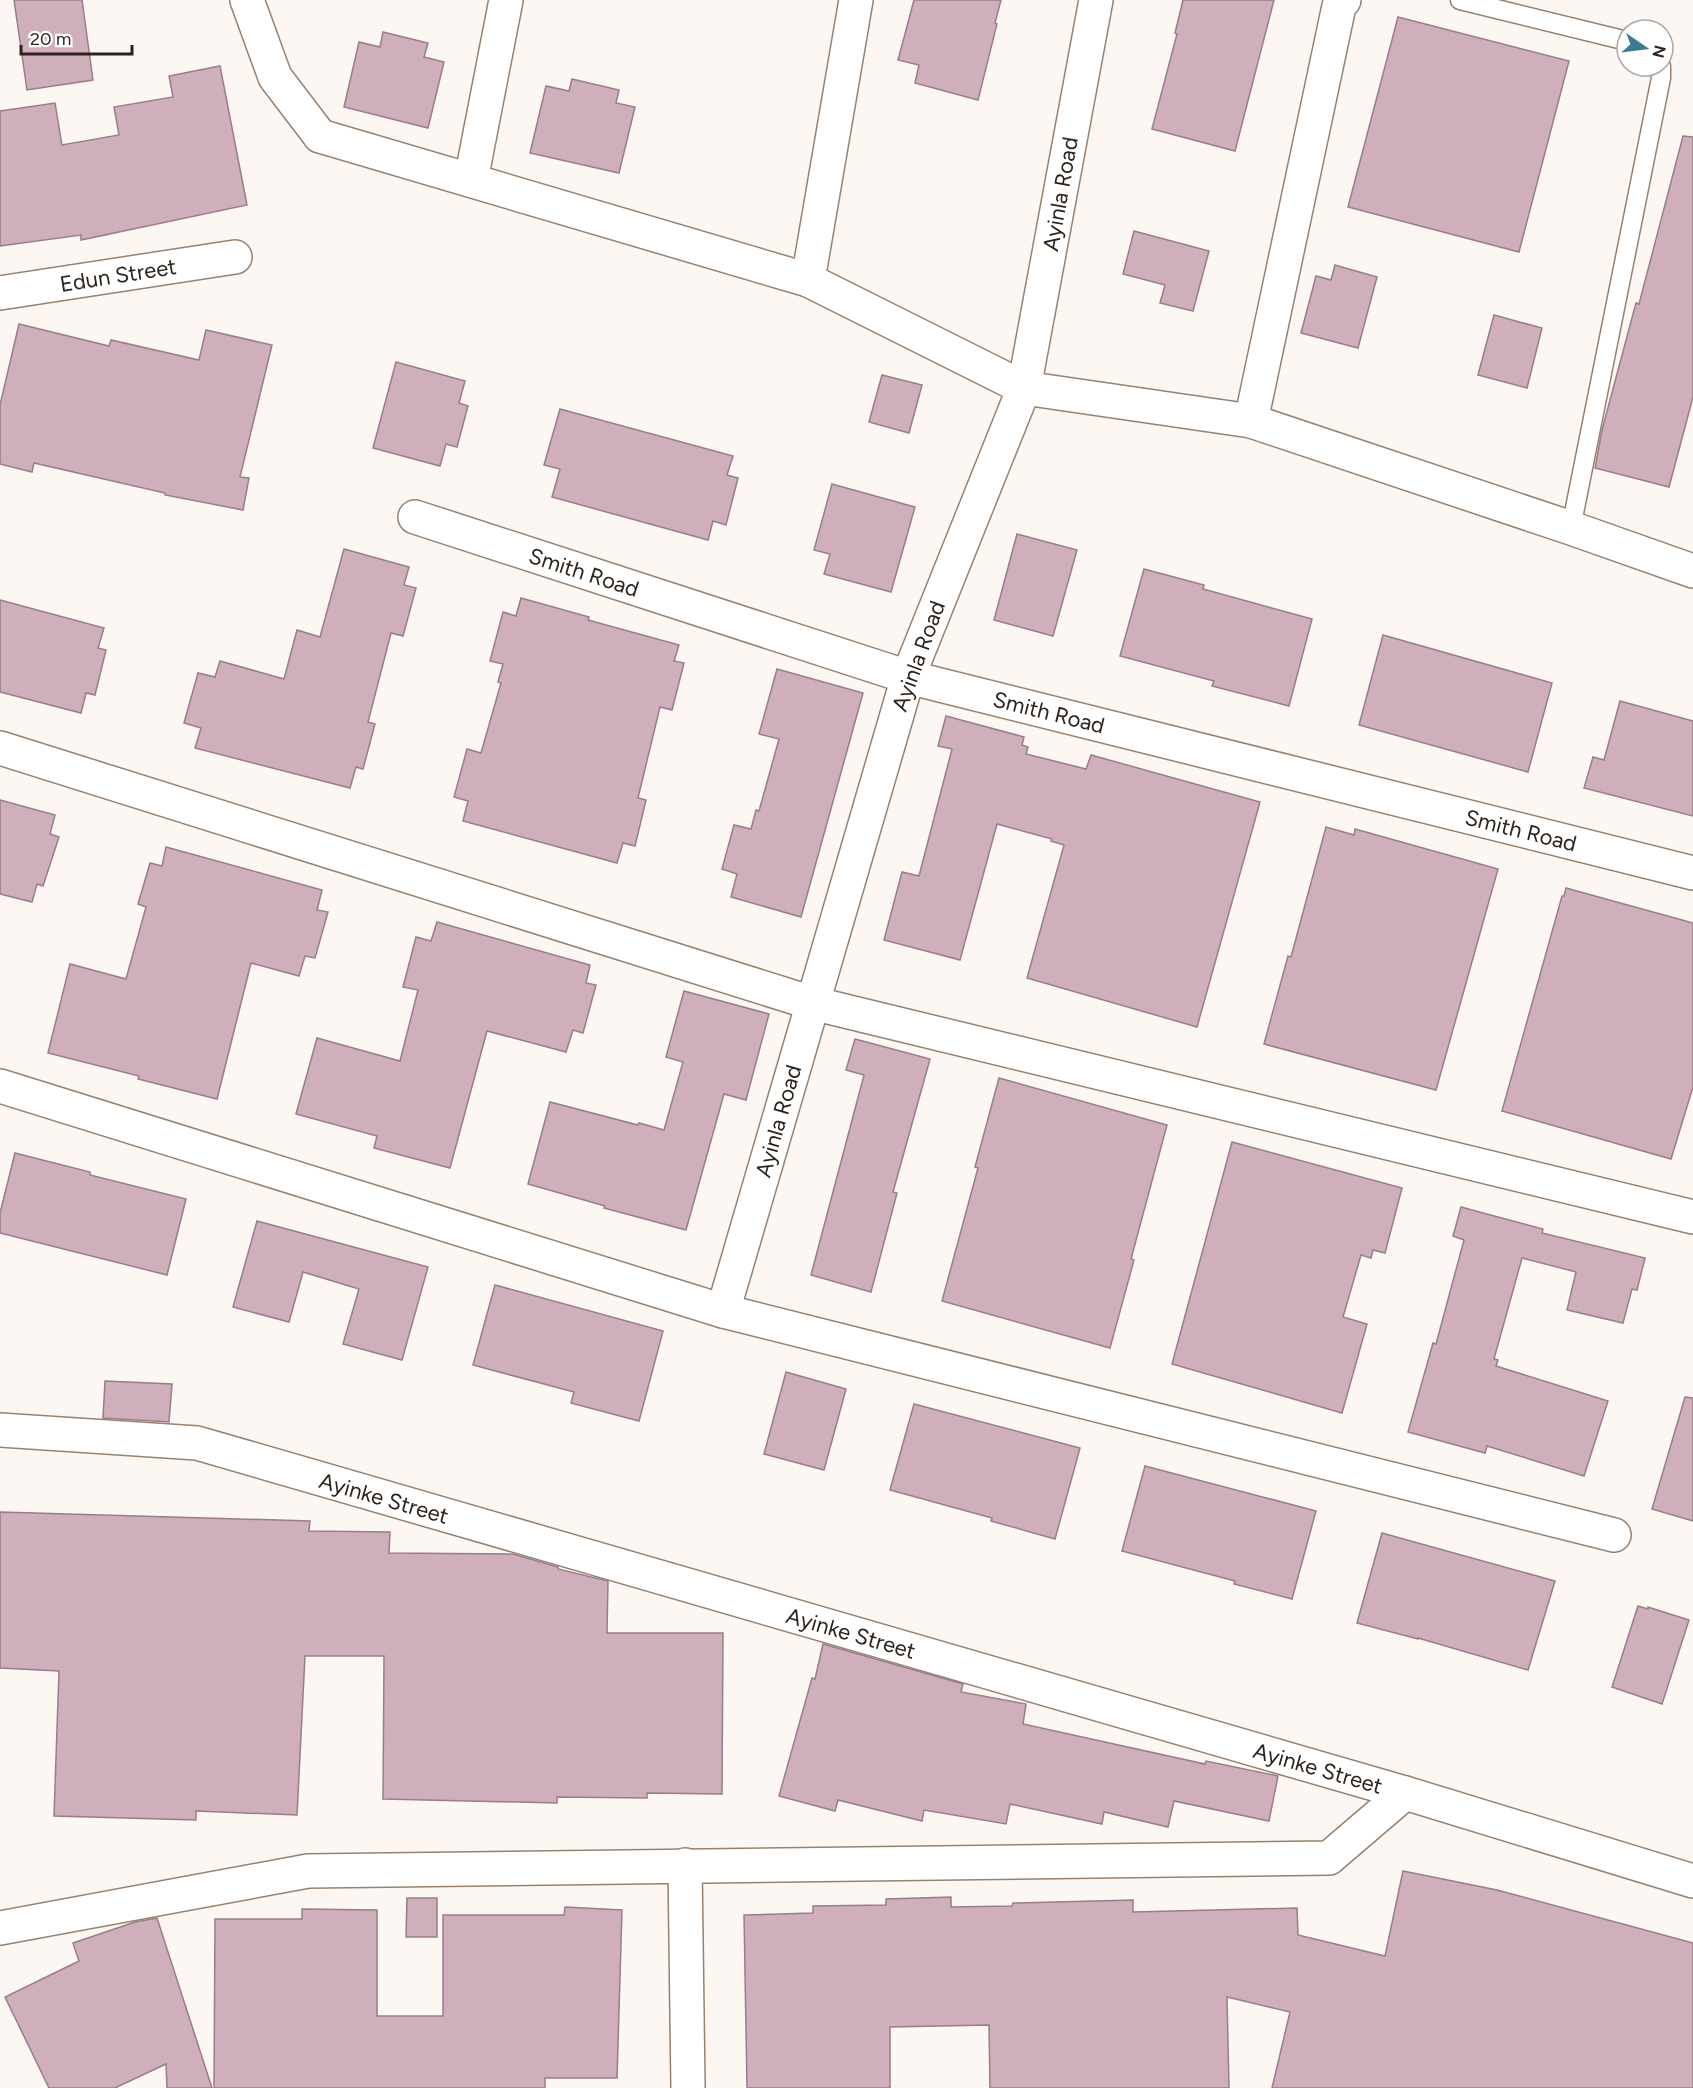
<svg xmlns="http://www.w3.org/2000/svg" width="1693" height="2088" viewBox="0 0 1693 2088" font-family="Figtree,sans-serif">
<rect width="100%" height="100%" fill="#fcf7f3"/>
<!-- building -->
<g fill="#ceafbb" stroke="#9a7d88" stroke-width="1.5">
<path d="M 14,0 L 82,0 L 93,80 L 27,90 Z"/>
<path d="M 914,0 L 1001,0 L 995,23 L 997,24 L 978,100 L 915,83 L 919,65 L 898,60 Z"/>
<path d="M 1183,0 L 1274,0 L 1235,151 L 1152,129 L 1177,34 L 1175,33 Z"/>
<path d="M 1398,17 L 1569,61 L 1519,252 L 1348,207 Z"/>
<path d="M 383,32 L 428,43 L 424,57 L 444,62 L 428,128 L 344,107 L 359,42 L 380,47 Z"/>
<path d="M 220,66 L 247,205 L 81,240 L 81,235 L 0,246 L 0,111 L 55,103 L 62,145 L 119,135 L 114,107 L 173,97 L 169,76 Z"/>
<path d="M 572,79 L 619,90 L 616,103 L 635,107 L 619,173 L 530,153 L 546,86 L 569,91 Z"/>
<path d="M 1683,136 L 1693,137 L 1693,397 L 1669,487 L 1595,468 L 1602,430 L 1636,303 L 1639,304 Z"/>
<path d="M 1134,231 L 1209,251 L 1193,311 L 1160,303 L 1165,285 L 1123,274 Z"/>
<path d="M 1335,265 L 1377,277 L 1358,348 L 1301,333 L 1316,276 L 1331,280 Z"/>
<path d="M 1494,315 L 1542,328 L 1527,388 L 1478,375 Z"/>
<path d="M 19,324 L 109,346 L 111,340 L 199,360 L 206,330 L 272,345 L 240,477 L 249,478 L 243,510 L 165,495 L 165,493 L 34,463 L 32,472 L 0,464 L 0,405 Z"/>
<path d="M 396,362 L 465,381 L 459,403 L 468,406 L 457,447 L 446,444 L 440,466 L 373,448 Z"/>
<path d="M 882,375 L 922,385 L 909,433 L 869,422 Z"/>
<path d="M 560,409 L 733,456 L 727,475 L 738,478 L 726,525 L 713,521 L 708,540 L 552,497 L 560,469 L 544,465 Z"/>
<path d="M 832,484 L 915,507 L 891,592 L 824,574 L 830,554 L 814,550 Z"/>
<path d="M 1017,534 L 1077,550 L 1053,636 L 994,620 Z"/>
<path d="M 344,549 L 409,567 L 404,585 L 416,588 L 403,636 L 391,633 L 368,722 L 375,724 L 363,769 L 356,767 L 350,788 L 195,748 L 201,728 L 184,723 L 198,673 L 215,677 L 220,661 L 284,679 L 297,630 L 320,637 Z"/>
<path d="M 1144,569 L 1204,585 L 1203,589 L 1312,619 L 1289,706 L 1212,686 L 1214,681 L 1120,656 Z"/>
<path d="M 521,598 L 589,617 L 588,620 L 679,645 L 674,661 L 684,663 L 672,710 L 660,707 L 638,798 L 646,800 L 635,846 L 623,843 L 617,863 L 463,821 L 468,801 L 454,797 L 467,749 L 481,753 L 501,683 L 498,682 L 503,664 L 490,661 L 503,612 L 516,616 Z"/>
<path d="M 0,600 L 104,628 L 98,648 L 106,650 L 95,695 L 86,693 L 81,713 L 0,692 Z"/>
<path d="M 1383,635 L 1552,683 L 1528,772 L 1359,725 Z"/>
<path d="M 777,669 L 863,693 L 801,917 L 731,897 L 737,874 L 722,869 L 734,825 L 751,829 L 756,810 L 759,811 L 779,739 L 759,734 Z"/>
<path d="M 1620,701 L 1693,721 L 1693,816 L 1584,788 L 1593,757 L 1604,760 Z"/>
<path d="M 946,716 L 1024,737 L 1022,745 L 1028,747 L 1026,754 L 1086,769 L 1091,755 L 1260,802 L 1197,1027 L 1027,978 L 1064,845 L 1051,841 L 1052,839 L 997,824 L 960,960 L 884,940 L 902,872 L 919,876 L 952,749 L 938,746 Z"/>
<path d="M 0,800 L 55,815 L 50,834 L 59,837 L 43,886 L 37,884 L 32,902 L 0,894 Z"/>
<path d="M 1326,827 L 1354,835 L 1355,829 L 1498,869 L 1436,1090 L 1264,1044 L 1288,956 L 1291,957 Z"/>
<path d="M 166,847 L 322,890 L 317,910 L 328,912 L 315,958 L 305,956 L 299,976 L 251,963 L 217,1099 L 138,1079 L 139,1076 L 48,1053 L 70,964 L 126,979 L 146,907 L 138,904 L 150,863 L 162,866 Z"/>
<path d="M 1566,888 L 1693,923 L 1693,1087 L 1671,1159 L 1502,1111 L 1562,896 L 1564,896 Z"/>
<path d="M 437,922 L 590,965 L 586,983 L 596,985 L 583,1033 L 573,1030 L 566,1052 L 487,1031 L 450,1168 L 374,1148 L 377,1136 L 296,1114 L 317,1038 L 400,1061 L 418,990 L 403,987 L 416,937 L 431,941 Z"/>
<path d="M 684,991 L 769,1014 L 746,1100 L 724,1094 L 686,1230 L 604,1208 L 605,1206 L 528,1184 L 550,1102 L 638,1125 L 639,1123 L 664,1130 L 683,1062 L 666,1057 Z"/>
<path d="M 855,1039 L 930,1059 L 893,1192 L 897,1193 L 871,1292 L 811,1275 L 864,1075 L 846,1070 Z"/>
<path d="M 999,1078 L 1167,1125 L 1131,1259 L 1134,1260 L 1110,1348 L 942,1301 L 978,1168 L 975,1167 Z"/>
<path d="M 1232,1142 L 1402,1188 L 1385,1253 L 1373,1250 L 1371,1258 L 1361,1255 L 1343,1317 L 1367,1324 L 1342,1413 L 1172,1364 Z"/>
<path d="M 15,1153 L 90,1172 L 90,1175 L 186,1199 L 167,1275 L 0,1233 L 0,1213 Z"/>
<path d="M 1461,1207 L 1543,1229 L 1542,1233 L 1645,1258 L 1637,1290 L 1632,1289 L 1623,1323 L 1567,1310 L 1576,1272 L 1522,1258 L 1494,1359 L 1498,1360 L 1496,1366 L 1608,1401 L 1584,1476 L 1487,1446 L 1485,1453 L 1408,1432 L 1433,1343 L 1436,1344 L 1464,1240 L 1453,1236 Z"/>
<path d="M 257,1221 L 428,1267 L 402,1360 L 343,1344 L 359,1289 L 303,1272 L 289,1322 L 233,1307 Z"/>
<path d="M 495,1285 L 663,1331 L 639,1421 L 571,1403 L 574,1392 L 473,1365 Z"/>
<path d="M 786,1372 L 846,1389 L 824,1470 L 764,1454 Z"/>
<path d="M 105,1381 L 172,1384 L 169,1422 L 103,1418 Z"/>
<path d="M 1685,1397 L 1693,1398 L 1693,1521 L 1652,1509 Z"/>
<path d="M 914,1404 L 1080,1448 L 1055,1539 L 991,1521 L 992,1518 L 890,1490 Z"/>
<path d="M 1145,1466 L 1316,1511 L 1292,1599 L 1234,1584 L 1235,1581 L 1122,1551 Z"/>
<path d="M 0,1512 L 310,1521 L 309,1531 L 390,1532 L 389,1553 L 513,1554 L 558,1567 L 558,1569 L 608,1581 L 607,1633 L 723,1633 L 722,1794 L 647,1793 L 647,1798 L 557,1797 L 557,1803 L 383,1799 L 384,1656 L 305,1656 L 297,1815 L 196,1811 L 196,1820 L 54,1816 L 59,1671 L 0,1668 Z"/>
<path d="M 1382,1533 L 1555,1581 L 1528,1670 L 1418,1638 L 1418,1639 L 1357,1623 Z"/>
<path d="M 1638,1606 L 1648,1609 L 1648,1607 L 1689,1620 L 1662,1704 L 1612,1687 Z"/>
<path d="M 823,1644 L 963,1684 L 961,1692 L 1026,1704 L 1023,1724 L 1205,1764 L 1206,1761 L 1278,1776 L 1269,1821 L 1174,1801 L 1168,1827 L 1104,1812 L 1102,1824 L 1010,1804 L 1006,1824 L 924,1810 L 922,1821 L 838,1800 L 835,1811 L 779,1796 L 812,1678 L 815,1679 Z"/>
<path d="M 1403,1871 L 1497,1890 L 1693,1943 L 1693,2088 L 1272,2088 L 1290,2012 L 1227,1997 L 1229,2088 L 990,2088 L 989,2025 L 890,2027 L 890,2088 L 747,2088 L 744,1915 L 813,1913 L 813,1906 L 886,1905 L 886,1899 L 951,1897 L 951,1907 L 1012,1906 L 1013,1903 L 1133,1900 L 1133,1912 L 1297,1908 L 1298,1935 L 1385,1956 Z"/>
<path d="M 407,1898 L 437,1898 L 437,1937 L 406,1937 Z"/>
<path d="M 565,1907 L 622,1910 L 617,2078 L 545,2078 L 545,2088 L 214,2088 L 215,1919 L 302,1919 L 302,1909 L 377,1910 L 377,2016 L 443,2016 L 443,1915 L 564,1915 Z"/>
<path d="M 157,1918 L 212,2088 L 167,2088 L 166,2064 L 115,2088 L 49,2088 L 5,1997 L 79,1961 L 73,1943 L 135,1922 Z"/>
</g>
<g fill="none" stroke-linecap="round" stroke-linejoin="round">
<!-- service casing -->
<g stroke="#98826e" stroke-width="21">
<g id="service">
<path d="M 1460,0 L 1627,41"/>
<path d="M 1571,528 L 1661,78 L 1661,66"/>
</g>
</g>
<!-- minor casing -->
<g stroke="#98826e" stroke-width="36">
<g id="minor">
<path d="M 247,0 L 275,77 L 320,136"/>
<path d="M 471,180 L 506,0"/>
<path d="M 808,280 L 856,0"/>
<path d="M 0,293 L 235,257"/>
<path d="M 1251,421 L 1339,6 L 1344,0"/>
<path d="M 415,517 L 908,677 L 1693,873"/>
<path d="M 0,748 L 812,1003 L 1693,1217"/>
<path d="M 0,1086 L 723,1311 L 1614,1535"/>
<path d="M 723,1311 L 908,677 L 1024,388 L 1096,0"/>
<path d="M 0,1430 L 197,1443 L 1405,1793 L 1693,1881"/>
<path d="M 685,1865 L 688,2088"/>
<path d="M 0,1928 L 308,1871 L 1329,1858 L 1405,1793"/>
</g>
</g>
<!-- tertiary casing -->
<g stroke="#98826e" stroke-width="36">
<path id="tertiary" d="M 320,136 L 808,280 L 1024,388 L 1251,421 L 1571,528 L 1693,571"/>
</g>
<!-- service -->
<use href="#service" stroke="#fff" stroke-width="18"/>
<!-- minor -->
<use href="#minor" stroke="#fff" stroke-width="33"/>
<!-- tertiary -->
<use href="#tertiary" stroke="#fff" stroke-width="33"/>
</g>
<g text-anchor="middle" stroke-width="5" stroke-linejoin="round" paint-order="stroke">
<!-- street labels -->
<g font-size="22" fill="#2c231b" stroke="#fff">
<text transform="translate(1060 194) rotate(-80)" y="8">Ayinla Road</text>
<text transform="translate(118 275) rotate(-9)" y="8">Edun Street</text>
<text transform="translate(584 572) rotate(18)" y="8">Smith Road</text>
<text transform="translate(918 656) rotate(-70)" y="8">Ayinla Road</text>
<text transform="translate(1049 712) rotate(14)" y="8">Smith Road</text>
<text transform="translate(1521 830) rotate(14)" y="8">Smith Road</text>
<text transform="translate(778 1121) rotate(-74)" y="8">Ayinla Road</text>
<text transform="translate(384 1498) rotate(16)" y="8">Ayinke Street</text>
<text transform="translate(851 1633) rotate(16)" y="8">Ayinke Street</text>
<text transform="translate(1318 1768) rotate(16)" y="8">Ayinke Street</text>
</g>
</g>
<!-- north arrow -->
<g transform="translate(1645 48) rotate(104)"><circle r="28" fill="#ffffff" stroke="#aba7a4" stroke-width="1.5"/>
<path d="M0-4.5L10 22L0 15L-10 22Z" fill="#3a7b8e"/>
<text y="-9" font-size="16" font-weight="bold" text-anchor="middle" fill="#2c231b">N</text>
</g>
<!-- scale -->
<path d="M21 45v9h111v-9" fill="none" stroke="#2c231b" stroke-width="3"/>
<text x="30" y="45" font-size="18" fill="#2c231b" stroke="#ffffff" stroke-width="4.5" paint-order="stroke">20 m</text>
</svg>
